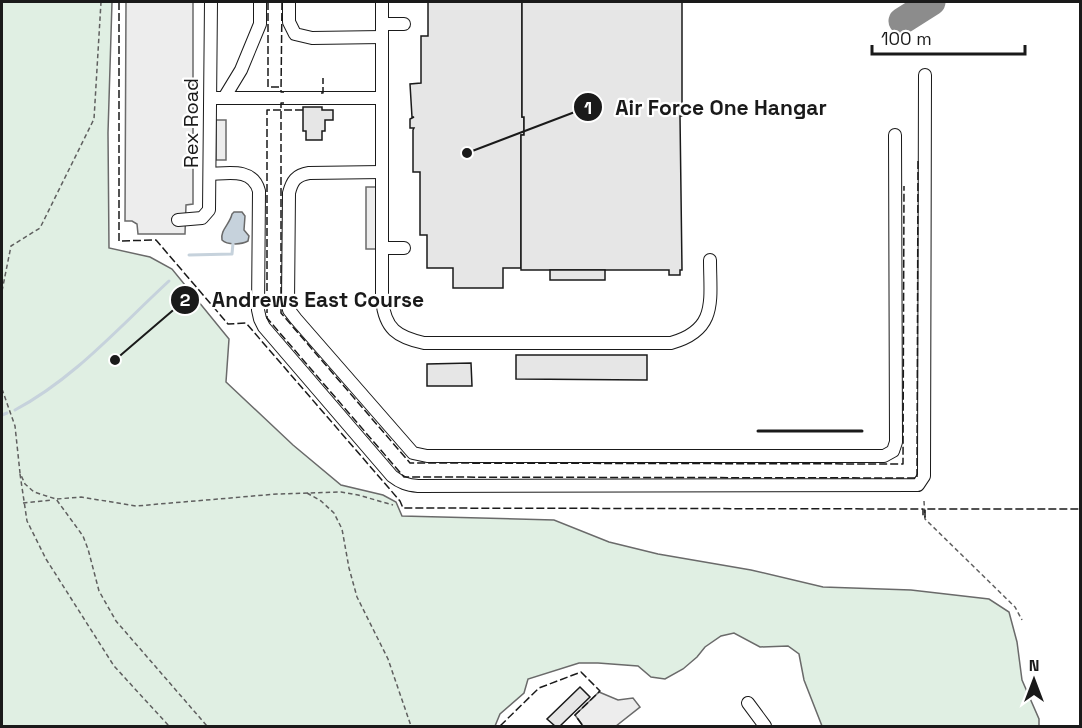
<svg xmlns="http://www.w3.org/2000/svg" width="1082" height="728" viewBox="0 0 1082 728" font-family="'Space Grotesk',sans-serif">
<rect width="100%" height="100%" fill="#fff"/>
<!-- green -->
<path fill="#e0efe3" stroke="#6a6a6a" stroke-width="1.5" d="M 2,2 L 112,2 L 108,133 L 109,248 L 150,257 L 172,269 L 229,339 L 226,382 L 293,445 L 341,485 L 383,495 L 396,502 L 402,516 L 554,520 L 609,542 L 658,554 L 751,570 L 823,587 L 911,590 L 989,599 L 1009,612 L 1017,642 L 1022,680 L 1039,719 L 1039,726 L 822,726 L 804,680 L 799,654 L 788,646 L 760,647 L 734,633 L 721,636 L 705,647 L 697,657 L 683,669 L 665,679 L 651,677 L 638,666 L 598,663 L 579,663 L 528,679 L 524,693 L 500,714 L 495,726 L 2,726 Z"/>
<!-- parking -->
<g fill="#ededed" stroke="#6a6a6a" stroke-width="1.5">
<path d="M 126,2 L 193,2 L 193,204 L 186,205 L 185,234 L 138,234 L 137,224 L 132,221 L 125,221 Z"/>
<rect x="216" y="120" width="10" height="40"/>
<rect x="366" y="187" width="10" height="62"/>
<path d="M 599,692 L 618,700 L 633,698 L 640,707 L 616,726 L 583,726 L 575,715 Z"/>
</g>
<!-- water -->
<path fill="#c6d2dc" stroke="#6a6a6a" stroke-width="1.5" d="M 234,212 L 242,212 L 245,216 L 244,230 L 249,236 L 248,241 C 241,245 227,245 222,240 C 220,230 230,224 232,214 Z"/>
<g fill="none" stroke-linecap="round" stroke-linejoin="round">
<!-- stream -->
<g stroke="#c6d2dc" stroke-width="3">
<path d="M 189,255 L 232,254 L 233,243"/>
<path d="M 15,410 C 75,378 119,327 169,281"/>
<path d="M 2,415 L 7,413"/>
</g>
<!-- taxiway -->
<path stroke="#8c8c8c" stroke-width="27" d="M 902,21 L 932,2"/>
</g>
<!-- building -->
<g fill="#e6e6e6" stroke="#1a1a1a" stroke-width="1.5">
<path d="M 428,2 L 522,2 L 522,117 L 524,117 L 524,135 L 521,135 L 521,268 L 503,268 L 503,288 L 453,288 L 453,268 L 427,268 L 427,235 L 420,235 L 420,172 L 413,172 L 413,130 L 414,128 L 410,128 L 410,119 L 414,117 L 412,117 L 410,84 L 421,83 L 421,36 L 428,36 Z"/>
<path d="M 522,2 L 682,2 L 682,116 L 680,116 L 682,270 L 680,270 L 680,275 L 669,275 L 669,270 L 521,270 L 521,135 L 524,135 L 524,117 L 522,117 Z"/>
<path d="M 303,107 L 322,107 L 322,110 L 333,110 L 333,120 L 325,120 L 325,131 L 322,131 L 322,140 L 306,140 L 306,131 L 303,131 Z"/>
<rect x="550" y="270" width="55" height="10"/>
<path d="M 516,355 L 647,355 L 647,380 L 516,379 Z"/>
<path d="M 471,363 L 472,386 L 427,386 L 427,364 Z"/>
<path d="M 580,687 L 590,697 L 560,726 L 555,726 L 547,719 Z"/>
</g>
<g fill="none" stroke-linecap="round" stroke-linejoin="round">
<!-- minor casing -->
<g stroke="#1a1a1a" stroke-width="14">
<g id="minor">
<path d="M 289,2 L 289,22 L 295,34 L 312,38 L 382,37"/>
<path d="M 382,2 L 382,300 C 385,329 397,337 424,343 L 671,343 C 718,330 710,300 710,260"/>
<path d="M 382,24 L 404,24"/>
<path d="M 211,98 L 381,98"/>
<path d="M 224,98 L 241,70 L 260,24 L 260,2"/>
<path d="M 382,172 L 309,173 C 296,175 292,181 289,193 L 288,303 L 289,310 L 296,319 L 413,453 L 427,456 L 884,456 L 893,451 L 896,442 L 895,135"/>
<path d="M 211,174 C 229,173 253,168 259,191 L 258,310 L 260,319 L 264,327 L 392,476 C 401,483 407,485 418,486 L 918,485 L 924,476 L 925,75"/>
<path d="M 178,220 L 202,218 L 209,210 L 211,2"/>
<path d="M 382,248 L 404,248"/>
<path d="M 748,703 L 765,726"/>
</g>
</g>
<!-- path -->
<g stroke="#5f5f5f" stroke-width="1.5" stroke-dasharray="4.5 3" stroke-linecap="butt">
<path d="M 2,291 L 11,246 L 40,228 L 94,119 L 101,2"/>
<path d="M 2,389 L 15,426 L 20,473 L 25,484 L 34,492 L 56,499 L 83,536 L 88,549 L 99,591 L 116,621 L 207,726"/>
<path d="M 20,474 L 27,521 L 46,559 L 114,666 L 169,726"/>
<path d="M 307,493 L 321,501 L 334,513 L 342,529 L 349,568 L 357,597 L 388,659 L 411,726"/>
<path d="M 57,499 L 81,497 L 136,506 L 277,494 L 341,492 L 358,495 L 393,505"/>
<path d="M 924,501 L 925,519 L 1015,607 L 1022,620"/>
<path d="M 23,503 L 52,500"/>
</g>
<!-- minor -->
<use href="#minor" stroke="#fff" stroke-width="12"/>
<!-- fence -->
<g stroke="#1a1a1a" stroke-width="1.5" stroke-dasharray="8 3" stroke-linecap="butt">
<path d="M 119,2 L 119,241 L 156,240 L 228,324 L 246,323 L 400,501 L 403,508 L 923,509 L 923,517 L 925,517 L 925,509 L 1080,509"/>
<path d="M 268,2 L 268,87 L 282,87"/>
<path d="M 282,2 L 281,92 L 284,92"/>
<path d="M 321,93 L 323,93 L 323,78"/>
<path d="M 284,103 L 281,103 L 281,313 L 410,463 L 903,464 L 904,186"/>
<path d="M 303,110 L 267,110 L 267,318 L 404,477 L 917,478 L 918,161"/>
<path d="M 500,726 L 539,688 L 581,672 L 600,691 L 575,715 L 583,726"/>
</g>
<!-- wall -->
<path stroke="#1a1a1a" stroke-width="3" d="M 758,431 L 862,431"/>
</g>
<g text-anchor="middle" stroke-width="4.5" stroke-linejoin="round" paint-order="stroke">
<!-- street labels -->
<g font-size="20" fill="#1a1a1a" stroke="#fff">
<text transform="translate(191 123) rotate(-90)" y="7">Rex Road</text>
</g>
</g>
<!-- callouts -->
<path fill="none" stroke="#1a1a1a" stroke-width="2" d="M467 153L588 107M115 360L185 300"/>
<g fill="#1a1a1a" stroke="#fff" stroke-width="2">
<circle cx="467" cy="153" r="6"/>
<circle cx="115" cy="360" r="6"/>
<circle cx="588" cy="107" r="15"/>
<circle cx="185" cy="300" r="15"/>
</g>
<g font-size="18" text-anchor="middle" font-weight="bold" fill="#fff">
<text x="588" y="114">1</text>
<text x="185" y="306">2</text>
</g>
<g font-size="21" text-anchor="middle" font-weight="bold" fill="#1a1a1a" stroke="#fff" stroke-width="4.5" stroke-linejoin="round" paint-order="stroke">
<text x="721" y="115">Air Force One Hangar</text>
<text x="318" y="307">Andrews East Course</text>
</g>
<!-- border -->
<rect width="1082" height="728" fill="none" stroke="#1a1a1a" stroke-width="6"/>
<!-- north arrow -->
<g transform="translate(1034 680)" stroke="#ffffff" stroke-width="4.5" paint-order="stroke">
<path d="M0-4.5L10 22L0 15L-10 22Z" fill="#1a1a1a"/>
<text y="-9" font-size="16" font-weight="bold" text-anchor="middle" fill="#1a1a1a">N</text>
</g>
<!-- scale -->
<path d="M872 45v9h153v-9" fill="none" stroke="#1a1a1a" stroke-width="3"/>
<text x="881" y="45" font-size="18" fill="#1a1a1a" stroke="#ffffff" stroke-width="4.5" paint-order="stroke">100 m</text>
</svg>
